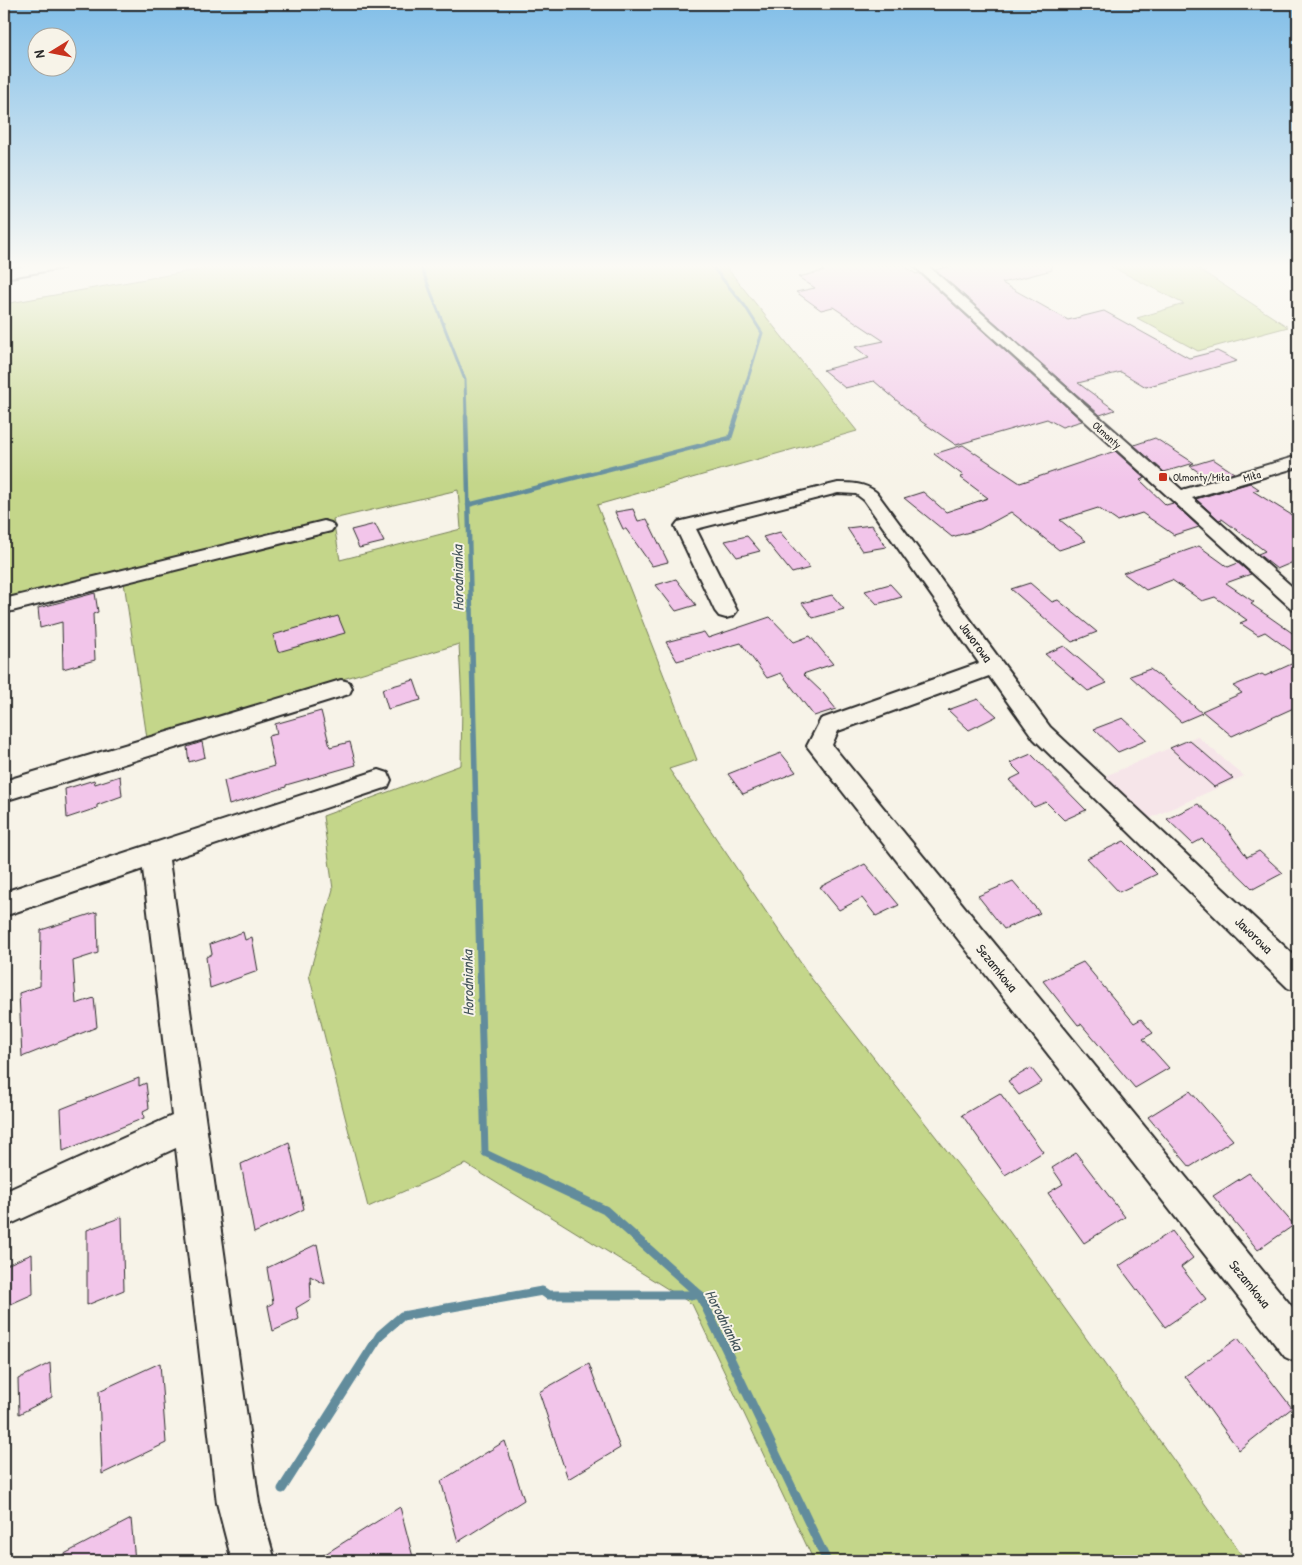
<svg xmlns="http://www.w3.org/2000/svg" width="1302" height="1565" viewBox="0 0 1302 1565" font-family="'Patrick Hand',sans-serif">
<rect width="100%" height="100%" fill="#f7f3e8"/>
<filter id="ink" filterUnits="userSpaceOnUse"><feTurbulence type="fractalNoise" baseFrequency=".02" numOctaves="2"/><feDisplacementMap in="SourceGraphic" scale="10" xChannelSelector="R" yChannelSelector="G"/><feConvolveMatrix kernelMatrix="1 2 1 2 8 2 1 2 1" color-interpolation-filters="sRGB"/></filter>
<g filter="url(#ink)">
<!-- built -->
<path fill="#f6e5e9" d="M 1197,736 L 1244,776 L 1144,821 L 1101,778 Z"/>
<!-- green -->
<g fill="#c4d68a" stroke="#78805a" fill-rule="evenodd">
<path d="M 230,264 L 724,264 L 857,431 L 597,505 L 697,760 L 669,769 L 811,978 L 999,1217 L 1246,1561 L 814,1561 L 692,1304 L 466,1164 L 368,1207 L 309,975 L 333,889 L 323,816 L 461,765 L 462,703 L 459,644 L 147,738 L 122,569 L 4,599 L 4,304 ZM 458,490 L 461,529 L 340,560 L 333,519 Z"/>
<path d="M 1106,264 L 1191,264 L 1288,327 L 1198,351 L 1137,318 L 1184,304 Z"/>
</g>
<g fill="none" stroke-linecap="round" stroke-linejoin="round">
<!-- stream-far4 -->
<g stroke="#628c9c" stroke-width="3">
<path d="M 420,264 L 465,380 L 466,417"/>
<path d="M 710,264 L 745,306 L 762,333 L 736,417"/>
</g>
<!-- stream-far3 -->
<g stroke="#628c9c" stroke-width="4.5">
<path d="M 466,416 L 471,610"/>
<path d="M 468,505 L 730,438 L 737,416"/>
</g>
<!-- stream-far2 -->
<path stroke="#628c9c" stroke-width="5.5" d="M 471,609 L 477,856"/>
<!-- stream-far1 -->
<path stroke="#628c9c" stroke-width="7" d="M 477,855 L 485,1153 L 517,1168"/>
<!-- stream -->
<g stroke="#628c9c" stroke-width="9">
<path d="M 514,1167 L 605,1210 L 700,1295 L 827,1561"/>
<path d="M 282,1489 L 380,1335 L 402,1316 L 542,1291 L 548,1295 L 700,1295"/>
</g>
</g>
<!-- building -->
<g fill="#f2c5ea" stroke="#2b2b2b">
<path d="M 814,264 L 902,264 L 916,274 L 919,273 L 1082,421 L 1062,427 L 1047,419 L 956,445 L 922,422 L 874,381 L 845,388 L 823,370 L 869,358 L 855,347 L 884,341 L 833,307 L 821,310 L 796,292 L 815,288 L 798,277 L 824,271 Z"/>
<path d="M 959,264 L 1051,264 L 1052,270 L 1002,283 L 1068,320 L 1104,311 L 1189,358 L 1217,351 L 1237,361 L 1146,387 L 1121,372 L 1078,383 L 1115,410 L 1100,415 L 935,270 Z"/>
<path d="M 1155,438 L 1194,463 L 1164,472 L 1134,445 Z"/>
<path d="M 963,445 L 1020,483 L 1115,451 L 1145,478 L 1140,480 L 1166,505 L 1173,503 L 1199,527 L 1174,535 L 1142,513 L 1117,521 L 1098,508 L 1060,520 L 1086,541 L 1059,550 L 1011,512 L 980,529 L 952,537 L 904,498 L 923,492 L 946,512 L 988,498 L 960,477 L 964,476 L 934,454 Z"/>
<path d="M 1213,459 L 1234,473 L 1210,480 L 1190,466 Z"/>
<path d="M 1250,483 L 1259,489 L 1253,491 L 1298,519 L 1298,560 L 1277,569 L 1258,554 L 1265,551 L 1222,519 L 1219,520 L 1196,499 Z"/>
<path d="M 633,509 L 638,521 L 647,519 L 668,562 L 652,566 L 626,529 L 623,529 L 615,512 Z"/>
<path d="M 375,524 L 384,542 L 359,548 L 351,530 Z"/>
<path d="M 872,525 L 886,547 L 862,551 L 847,528 Z"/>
<path d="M 780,532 L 810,568 L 792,573 L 763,537 Z"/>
<path d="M 747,536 L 760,551 L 737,557 L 725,541 Z"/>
<path d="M 1199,546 L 1228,567 L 1238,563 L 1251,574 L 1226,583 L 1254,602 L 1251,604 L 1298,637 L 1298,656 L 1265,632 L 1258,635 L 1240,623 L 1247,620 L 1215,597 L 1202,601 L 1172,580 L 1146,590 L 1123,573 Z"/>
<path d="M 676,579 L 696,605 L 676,611 L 656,585 Z"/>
<path d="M 1030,583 L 1052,602 L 1058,600 L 1097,632 L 1072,642 L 1011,589 Z"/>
<path d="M 890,584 L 902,597 L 877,604 L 865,591 Z"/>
<path d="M 95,593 L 98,612 L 93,614 L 95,660 L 63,669 L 62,622 L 40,628 L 38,608 Z"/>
<path d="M 832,595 L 844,609 L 813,618 L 802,603 Z"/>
<path d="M 338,616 L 345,633 L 278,652 L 273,635 Z"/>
<path d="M 770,617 L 794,642 L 810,636 L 833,664 L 803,674 L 823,693 L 836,709 L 814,716 L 781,673 L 767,678 L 741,643 L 677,661 L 666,642 L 704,632 L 708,638 Z"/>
<path d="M 1064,646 L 1107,683 L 1088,691 L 1045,654 Z"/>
<path d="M 1298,661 L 1298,706 L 1232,736 L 1202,711 L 1242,693 L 1233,686 L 1262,674 L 1265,676 Z"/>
<path d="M 1150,669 L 1163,679 L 1202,713 L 1181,722 L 1130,676 Z"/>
<path d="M 414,680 L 421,700 L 388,709 L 382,689 Z"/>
<path d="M 978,699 L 997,716 L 969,730 L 948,710 Z"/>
<path d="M 321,711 L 330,747 L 350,742 L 356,765 L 286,785 L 286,787 L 229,805 L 224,781 L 274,766 L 268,736 L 277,734 L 275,724 Z"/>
<path d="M 1123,718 L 1147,740 L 1118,752 L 1094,729 Z"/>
<path d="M 1189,740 L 1233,778 L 1214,787 L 1170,748 Z"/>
<path d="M 202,742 L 205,757 L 189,762 L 187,747 Z"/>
<path d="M 781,753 L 796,772 L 743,794 L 728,774 Z"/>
<path d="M 1031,754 L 1086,810 L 1064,820 L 1046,802 L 1034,807 L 1009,780 L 1021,774 L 1010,763 Z"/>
<path d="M 120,776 L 122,796 L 97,805 L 97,808 L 67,818 L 65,789 L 94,780 L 95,784 Z"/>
<path d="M 1198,804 L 1225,827 L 1247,857 L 1259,851 L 1283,873 L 1253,889 L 1202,839 L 1193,844 L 1167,819 Z"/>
<path d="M 1124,841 L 1157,874 L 1119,892 L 1087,858 Z"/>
<path d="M 865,864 L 899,905 L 876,916 L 862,898 L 839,910 L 820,887 Z"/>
<path d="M 1013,881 L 1040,913 L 1004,929 L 978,896 Z"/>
<path d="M 97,912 L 98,953 L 73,961 L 76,1004 L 94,998 L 97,1027 L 22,1057 L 19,993 L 40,986 L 41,930 Z"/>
<path d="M 243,932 L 245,940 L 252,937 L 258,971 L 210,988 L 206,957 L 212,954 L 210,944 Z"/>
<path d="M 1083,962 L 1134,1023 L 1141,1019 L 1153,1033 L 1143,1039 L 1169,1068 L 1135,1088 L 1081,1024 L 1078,1025 L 1043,981 Z"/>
<path d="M 1031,1068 L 1042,1082 L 1019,1095 L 1008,1081 Z"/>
<path d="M 139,1078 L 139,1086 L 146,1083 L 149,1108 L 143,1111 L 144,1118 L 63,1151 L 61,1109 Z"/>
<path d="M 1190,1091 L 1233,1140 L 1190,1167 L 1148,1117 Z"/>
<path d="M 1000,1093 L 1043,1152 L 1005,1175 L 962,1115 Z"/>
<path d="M 289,1142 L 304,1209 L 254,1233 L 241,1164 Z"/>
<path d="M 1076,1153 L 1125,1217 L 1084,1243 L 1048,1193 L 1063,1184 L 1052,1168 Z"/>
<path d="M 1249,1173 L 1294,1225 L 1258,1250 L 1213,1196 Z"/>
<path d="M 122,1217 L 124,1290 L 87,1305 L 87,1230 Z"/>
<path d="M 1172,1231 L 1193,1258 L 1181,1267 L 1206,1299 L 1165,1327 L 1119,1266 Z"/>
<path d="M 317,1244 L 325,1284 L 310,1276 L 311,1299 L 296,1308 L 299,1319 L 273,1331 L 268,1306 L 273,1303 L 267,1268 Z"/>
<path d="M 32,1254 L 33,1294 L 4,1307 L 4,1266 Z"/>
<path d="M 1238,1338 L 1292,1408 L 1239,1450 L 1185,1376 Z"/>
<path d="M 50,1363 L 52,1397 L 19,1414 L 18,1379 Z"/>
<path d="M 160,1363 L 166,1443 L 102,1474 L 99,1391 Z"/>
<path d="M 589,1364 L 620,1448 L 568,1479 L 539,1392 Z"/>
<path d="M 505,1441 L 524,1500 L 458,1542 L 441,1481 Z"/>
<path d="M 400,1507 L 414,1561 L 314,1561 Z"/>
<path d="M 131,1519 L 135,1561 L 51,1561 Z"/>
</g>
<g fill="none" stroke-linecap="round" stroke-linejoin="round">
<!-- minor casing -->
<g stroke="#2b2b2b" stroke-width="4">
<g id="minor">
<path d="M 37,264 L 69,264 L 63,268 L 4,278 L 4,270 Z"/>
<path d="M 912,264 L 926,264 L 1182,490 L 1298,456 L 1298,467 L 1192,498 L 1298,592 L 1298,610 L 1291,608 Z"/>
<path d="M 838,483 C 853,483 864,483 876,492 L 1050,727 L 1298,959 L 1298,992 L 1288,988 L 1034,739 L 989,676 L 838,731 L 832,745 L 1298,1314 L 1298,1363 L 1285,1357 L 807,746 L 821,719 L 979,663 L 864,500 L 856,494 L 838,493 L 696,529 L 737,611 L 733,616 L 726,618 L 719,616 L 715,611 L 675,526 L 678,522 Z"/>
<path d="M 324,521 L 331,523 L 334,527 L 331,531 L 4,613 L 4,599 Z"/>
<path d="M 341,680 L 349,682 L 352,688 L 349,694 L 4,801 L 4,781 Z"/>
<path d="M 379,770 L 388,773 L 391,780 L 388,787 L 169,860 L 259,1503 L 275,1561 L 232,1561 L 217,1503 L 176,1148 L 4,1227 L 4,1192 L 172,1116 L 143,869 L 4,916 L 4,892 Z"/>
</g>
</g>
<!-- minor -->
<use href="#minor" fill="#f7f3e8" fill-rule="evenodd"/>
</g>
</g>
<!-- sky -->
<linearGradient id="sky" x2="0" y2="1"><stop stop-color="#81bee8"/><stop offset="0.55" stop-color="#fbfaf5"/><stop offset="1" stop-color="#fbfaf5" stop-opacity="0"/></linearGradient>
<rect width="1302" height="484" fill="url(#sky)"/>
<!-- markers -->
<rect fill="#c8321e" stroke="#f7f3e8" stroke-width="2" x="1158" y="472" width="10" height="10" rx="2.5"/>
<g text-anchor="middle" stroke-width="4" stroke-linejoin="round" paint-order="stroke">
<!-- far-street labels -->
<g font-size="11" fill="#2b2b2b" stroke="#f7f3e8">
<text transform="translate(1107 435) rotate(42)" y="4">Olmonty</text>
<text transform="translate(1252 476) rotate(-15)" y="4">Miła</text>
</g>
<!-- far-poi labels -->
<g font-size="11" fill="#2b2b2b" stroke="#f7f3e8" text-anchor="start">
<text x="1173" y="481">Olmonty/Miła</text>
</g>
<!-- street labels -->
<g font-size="14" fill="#2b2b2b" stroke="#f7f3e8">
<text transform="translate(976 642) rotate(54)" y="5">Jaworowa</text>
<text transform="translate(1254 935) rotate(44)" y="5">Jaworowa</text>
<text transform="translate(997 968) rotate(51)" y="5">Sezamkowa</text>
<text transform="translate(1250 1284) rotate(51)" y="5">Sezamkowa</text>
</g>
<!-- water labels -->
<g font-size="15" font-style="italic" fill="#42535a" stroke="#f7f3e8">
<text transform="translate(458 578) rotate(-91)" y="5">Horodnianka</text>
<text transform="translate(468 983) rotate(-91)" y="5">Horodnianka</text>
<text transform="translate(724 1320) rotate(63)" y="5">Horodnianka</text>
</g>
</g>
<!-- margin -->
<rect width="1302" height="1565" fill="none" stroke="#f7f3e8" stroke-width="20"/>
<rect x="10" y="10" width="1282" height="1545" fill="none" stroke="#2b2b2b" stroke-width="2" filter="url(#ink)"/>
<!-- north arrow -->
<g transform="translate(52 52) rotate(260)"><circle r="24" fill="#f7f3e8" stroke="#a5a39c"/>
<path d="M0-4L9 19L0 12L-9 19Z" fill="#c8321e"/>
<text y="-8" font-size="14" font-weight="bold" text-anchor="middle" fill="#2b2b2b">N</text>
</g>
</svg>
